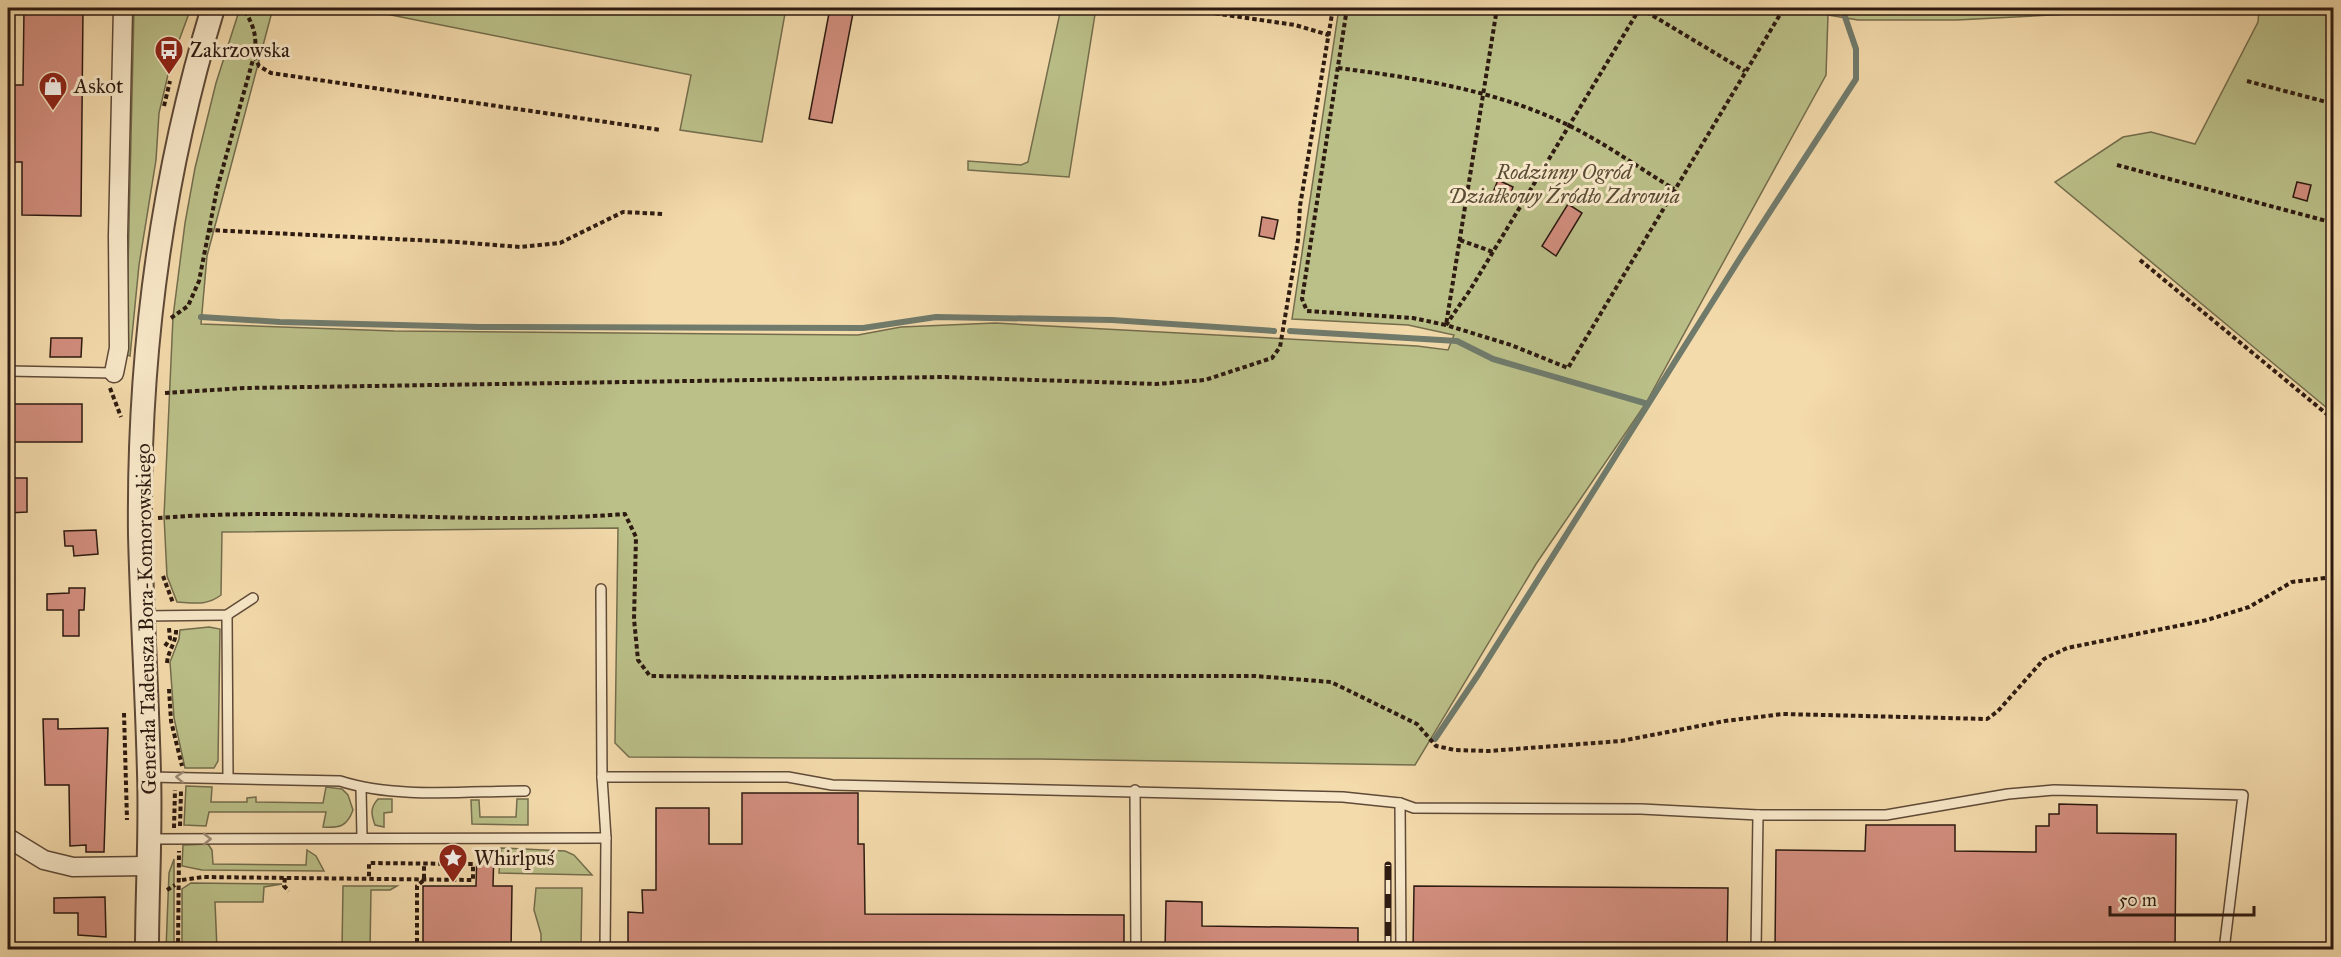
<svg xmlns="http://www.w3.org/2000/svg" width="2341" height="957" viewBox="0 0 2341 957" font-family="'IM FELL Great Primer',serif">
<rect width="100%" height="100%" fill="#f4dbac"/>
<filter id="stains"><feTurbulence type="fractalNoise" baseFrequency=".00333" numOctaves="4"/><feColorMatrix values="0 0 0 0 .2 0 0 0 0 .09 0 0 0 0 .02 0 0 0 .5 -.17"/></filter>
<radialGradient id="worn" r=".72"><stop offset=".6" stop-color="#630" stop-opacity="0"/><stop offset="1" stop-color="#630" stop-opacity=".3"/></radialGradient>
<!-- green -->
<g fill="#bbc089" stroke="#746d4d" stroke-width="1.5">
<path d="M 134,8 L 191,8 L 171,62 L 159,113 L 156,160 L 139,265 L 130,356 L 127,355 L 127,311 Z"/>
<path d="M 240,8 L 273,8 L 207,256 L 201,324 L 394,331 L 858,335 L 901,327 L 995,323 L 1417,346 L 1448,350 L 1454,335 L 1408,325 L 1292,319 L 1339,8 L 2189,8 L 1957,20 L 1858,20 L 1828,15 L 1826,75 L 1646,403 L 1536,564 L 1415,765 L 1040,759 L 629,757 L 615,743 L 618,528 L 222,532 L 221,595 C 207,606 194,603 177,602 L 167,576 L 164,516 L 173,317 L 185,223 L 195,168 L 216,83 Z"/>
<path d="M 356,8 L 786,8 L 762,142 L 680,130 L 691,75 Z"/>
<path d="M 1061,8 L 1096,8 L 1069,177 L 968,170 L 968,161 L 1021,165 L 1028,162 Z"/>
<path d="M 2233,8 L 2333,8 L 2333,413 L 2055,182 L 2123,137 L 2151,132 L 2195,144 L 2258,22 L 2259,10 Z"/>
<path d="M 209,627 L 220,629 L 218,761 L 214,768 L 185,768 L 174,718 L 170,662 L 179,639 L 180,630 Z"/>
<path d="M 186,786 L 212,787 L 211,802 L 247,802 L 247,798 L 256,797 L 256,802 L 323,803 L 326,787 L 342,789 L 348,795 L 353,810 C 347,827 339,828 323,827 L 326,812 L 209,812 L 206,826 L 184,825 Z"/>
<path d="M 378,799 L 392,799 L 392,812 L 384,813 L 384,827 L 375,825 C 371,814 370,808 378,799 Z"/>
<path d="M 517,799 L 528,799 L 528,825 L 472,824 L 471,800 L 479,800 L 480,817 L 516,817 Z"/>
<path d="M 208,844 L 212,850 L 213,864 L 306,865 L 307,850 L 316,856 L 324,871 L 202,870 L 182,866 L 183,845 Z"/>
<path d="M 501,848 L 565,851 L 574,855 L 592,875 L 499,873 Z"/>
<path d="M 174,859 L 174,949 L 166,949 L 169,873 Z"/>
<path d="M 191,883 L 282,884 L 264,887 L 263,902 L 215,902 L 217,949 L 182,949 L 182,889 Z"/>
<path d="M 343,886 L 397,886 L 390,890 L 371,890 L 370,949 L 342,949 Z"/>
<path d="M 536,888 L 582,888 L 581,949 L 541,949 L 541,934 L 534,910 Z"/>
</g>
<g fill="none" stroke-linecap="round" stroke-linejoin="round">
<!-- stream -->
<g stroke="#707b6c" stroke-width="6">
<path d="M 201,317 L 280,322 L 479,327 L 863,328 L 936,317 L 1112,320 L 1274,331"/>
<path d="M 1290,331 L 1457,341 L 1493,359 L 1648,404"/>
<path d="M 1435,739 L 1478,675 L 1742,255 L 1856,79 L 1856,49 L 1842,8"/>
</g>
</g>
<!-- building -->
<g fill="#d28e7e" stroke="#2d1a11" stroke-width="1.5">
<path d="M 24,8 L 83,8 L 81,216 L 22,215 L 22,162 L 10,162 L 11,85 L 23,85 Z"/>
<path d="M 830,8 L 854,8 L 832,123 L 809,119 Z"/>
<path d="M 1498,180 L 1513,187 L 1507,204 L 1491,197 Z"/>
<path d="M 2297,182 L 2311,185 L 2307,201 L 2293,197 Z"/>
<path d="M 1568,204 L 1582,213 L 1556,256 L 1542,246 Z"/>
<path d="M 1262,217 L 1278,220 L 1274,239 L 1259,236 Z"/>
<path d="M 51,338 L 82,338 L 81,357 L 50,357 Z"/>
<rect x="8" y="404" width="74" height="38"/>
<path d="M 8,478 L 27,478 L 27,512 L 8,513 Z"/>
<path d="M 96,530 L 98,554 L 74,556 L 73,546 L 65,546 L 64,531 Z"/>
<path d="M 69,588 L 85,588 L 84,610 L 79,610 L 79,636 L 63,636 L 63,610 L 47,610 L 47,594 L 69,593 Z"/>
<path d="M 43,719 L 58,719 L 58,729 L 108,728 L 104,852 L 86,852 L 86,845 L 70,846 L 69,785 L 45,785 Z"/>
<path d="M 742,793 L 858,793 L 858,844 L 864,844 L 865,914 L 1124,915 L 1124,950 L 628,950 L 628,912 L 643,913 L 642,890 L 656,890 L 656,808 L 709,808 L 709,844 L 742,844 Z"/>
<path d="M 2059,804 L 2097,805 L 2097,833 L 2176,834 L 2175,950 L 1775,950 L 1776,850 L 1865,851 L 1866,825 L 1955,825 L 1955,851 L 2036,852 L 2036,826 L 2049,826 L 2049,814 L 2059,814 Z"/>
<path d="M 477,851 L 494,851 L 493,886 L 512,886 L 511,950 L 423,950 L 423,886 L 476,886 Z"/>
<path d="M 1414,886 L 1728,888 L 1727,950 L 1413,950 Z"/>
<path d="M 105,897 L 106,937 L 78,935 L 78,913 L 54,913 L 54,898 Z"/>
<path d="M 1166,901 L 1202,902 L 1202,926 L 1358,928 L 1358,950 L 1165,950 Z"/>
</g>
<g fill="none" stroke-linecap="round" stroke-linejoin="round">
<!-- service casing -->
<g stroke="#5f4a38" stroke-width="12">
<g id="service">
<path d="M 8,371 L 114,373"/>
<path d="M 601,589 L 602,777"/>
<path d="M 227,615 L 228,778"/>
<path d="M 143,616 L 227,615 L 253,598"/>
<path d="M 149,777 L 340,781 C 395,799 468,791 525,791"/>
<path d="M 361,788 L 362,837"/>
<path d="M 1135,790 L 1136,950"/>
<path d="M 1400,803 L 1401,950"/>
<path d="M 149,839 L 606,838"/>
<path d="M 605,950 L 606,838 L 602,777 L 788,777 L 832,785 L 1343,797 L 1400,803 L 1414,808 L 1641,809 L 1758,815 L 1886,815 L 2008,794 L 2054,790 L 2243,795 L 2224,950"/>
<path d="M 1756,950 L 1758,815"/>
</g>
</g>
<!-- minor casing -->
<g stroke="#5f4a38" stroke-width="21">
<g id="minor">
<path d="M 114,373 L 119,348 L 118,236 L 123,8"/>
<path d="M 8,838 L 44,860 L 73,867 L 148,866"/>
</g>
</g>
<!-- tertiary casing -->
<g stroke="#5f4a38" stroke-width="26">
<path id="tertiary" d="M 147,950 C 147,891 151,832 149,773 C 147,693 142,614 140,535 C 138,355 161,179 213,8"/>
</g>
<!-- path -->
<g stroke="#2d1a11" stroke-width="4" stroke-dasharray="4.5 3" stroke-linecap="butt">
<path d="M 1178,8 L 1295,25 L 1329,35"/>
<path d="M 1347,8 L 1302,299 L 1307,311 L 1413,318 L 1446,325 L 1497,8"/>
<path d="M 1640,8 L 1470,290 L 1446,325 L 1511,345 L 1568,368 L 1784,8"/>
<path d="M 1640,8 L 1745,71"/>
<path d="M 254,56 L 259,66 L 271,73 L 661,130"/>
<path d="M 1338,68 C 1416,78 1496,90 1568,125 C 1605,143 1639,168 1674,189"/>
<path d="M 2247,81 L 2334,104"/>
<path d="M 164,106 L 170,81"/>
<path d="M 2117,165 L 2334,223"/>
<path d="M 208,230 L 457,242 L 520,247 L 560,243 L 623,212 L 664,214"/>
<path d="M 1460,240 L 1493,252"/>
<path d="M 2140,260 L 2334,420"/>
<path d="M 171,318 L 188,306 L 199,281 L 217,189 L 254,56 C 258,36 253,24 243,8"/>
<path d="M 110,388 L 121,417"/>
<path d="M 165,393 L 244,388 L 945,377 L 1156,384 L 1205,380 L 1272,358 L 1280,347 L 1298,240 L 1300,206 L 1333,8"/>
<path d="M 158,518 C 313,506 470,526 625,514 L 636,537 L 634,619 L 638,660 L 650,676 L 833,678 L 913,676 L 1255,676 L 1331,682 L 1417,724 L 1436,746 L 1455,750 L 1489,751 L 1621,741 L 1725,721 L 1783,714 L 1987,719 L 1998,711 L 2044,659 L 2067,648 L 2207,620 L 2249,607 L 2292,582 L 2334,577"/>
<path d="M 163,576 L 173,603"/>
<path d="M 165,646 L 170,639 L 169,628"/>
<path d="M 167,663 C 168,650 177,642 176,628"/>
<path d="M 169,689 L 171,721 L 182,766"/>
<path d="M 124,713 L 127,820"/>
<path d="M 180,826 L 181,791"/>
<path d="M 174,828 L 175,790"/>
<path d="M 285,878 L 284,886 L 289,891"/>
<path d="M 182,880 L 203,877 L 473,880 L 473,864 L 369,863 L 369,879"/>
<path d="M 167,890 L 175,885"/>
<path d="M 178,950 L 179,851"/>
<path d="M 417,950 L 417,886 L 424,880 L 424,864"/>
</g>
<!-- service -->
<use href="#service" stroke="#f8e8c9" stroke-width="9"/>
<!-- minor -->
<use href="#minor" stroke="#f8e8c9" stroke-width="18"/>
<!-- tertiary -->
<use href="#tertiary" stroke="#f8e8c9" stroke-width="22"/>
<!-- rail casing -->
<g stroke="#2d1a11" stroke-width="7">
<path id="rail" d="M 1388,950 L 1388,865"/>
</g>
<!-- rail -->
<use href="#rail" stroke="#f8e8c9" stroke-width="4.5" stroke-dasharray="14" stroke-linecap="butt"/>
</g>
<!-- one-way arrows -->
<defs><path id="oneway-chevron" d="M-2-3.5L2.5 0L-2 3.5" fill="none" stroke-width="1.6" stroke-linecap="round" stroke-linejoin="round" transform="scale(1.5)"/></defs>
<g stroke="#9d8b76">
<use href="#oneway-chevron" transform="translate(180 777) rotate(-177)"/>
<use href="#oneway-chevron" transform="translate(207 839)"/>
</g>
<!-- icons -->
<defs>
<g id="bus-pin" transform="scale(1.5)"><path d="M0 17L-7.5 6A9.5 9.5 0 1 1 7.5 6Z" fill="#8f2418" stroke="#f8e8c9"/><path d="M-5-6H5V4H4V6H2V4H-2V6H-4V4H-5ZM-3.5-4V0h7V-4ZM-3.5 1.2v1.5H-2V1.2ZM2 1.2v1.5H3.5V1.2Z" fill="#fff"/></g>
<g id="shop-pin" transform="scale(1.5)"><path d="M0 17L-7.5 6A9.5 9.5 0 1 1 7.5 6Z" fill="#8f2418" stroke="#f8e8c9"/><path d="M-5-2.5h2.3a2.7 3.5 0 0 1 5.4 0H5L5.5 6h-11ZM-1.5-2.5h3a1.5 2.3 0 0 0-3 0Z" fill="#fff"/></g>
<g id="sight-pin" transform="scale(1.5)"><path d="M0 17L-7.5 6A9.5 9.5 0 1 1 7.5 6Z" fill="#8f2418" stroke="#f8e8c9"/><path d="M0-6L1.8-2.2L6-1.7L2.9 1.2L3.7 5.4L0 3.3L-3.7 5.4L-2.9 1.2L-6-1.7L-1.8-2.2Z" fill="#fff"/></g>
</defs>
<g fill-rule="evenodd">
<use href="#bus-pin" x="169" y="50"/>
<use href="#shop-pin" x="53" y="86"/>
<use href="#sight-pin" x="453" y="858"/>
</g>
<g text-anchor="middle" stroke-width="6" stroke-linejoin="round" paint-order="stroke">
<!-- poi labels -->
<g font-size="21" fill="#2d1a11" stroke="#f8e8c9" text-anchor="start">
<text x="190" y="57">Zakrzowska</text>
<text x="74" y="93">Askot</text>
<text x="474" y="865">Whirlpuś</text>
</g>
<!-- park labels -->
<g font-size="21" font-style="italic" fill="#584c35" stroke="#f8e8c9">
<text x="1564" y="179">Rodzinny Ogród<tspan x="1564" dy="24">Działkowy Źródło Zdrowia</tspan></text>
</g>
<!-- street labels -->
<g font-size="21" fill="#2d1a11" stroke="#f8e8c9">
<text transform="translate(146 619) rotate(-91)" y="7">Generała Tadeusza Bora-Komorowskiego</text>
</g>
</g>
<!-- margin -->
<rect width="2341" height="957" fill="none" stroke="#f4dbac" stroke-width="30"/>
<rect x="9" y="9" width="2323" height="939" fill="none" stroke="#2d1a11" stroke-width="3"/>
<rect x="15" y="15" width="2311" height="927" fill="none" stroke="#2d1a11" stroke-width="1.5"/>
<!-- scale -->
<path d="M2110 906v9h144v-9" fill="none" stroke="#2d1a11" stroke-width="3"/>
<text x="2119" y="906" font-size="18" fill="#2d1a11" stroke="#f8e8c9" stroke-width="4.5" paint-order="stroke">50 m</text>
<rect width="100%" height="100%" filter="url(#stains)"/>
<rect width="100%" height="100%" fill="url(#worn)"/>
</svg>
